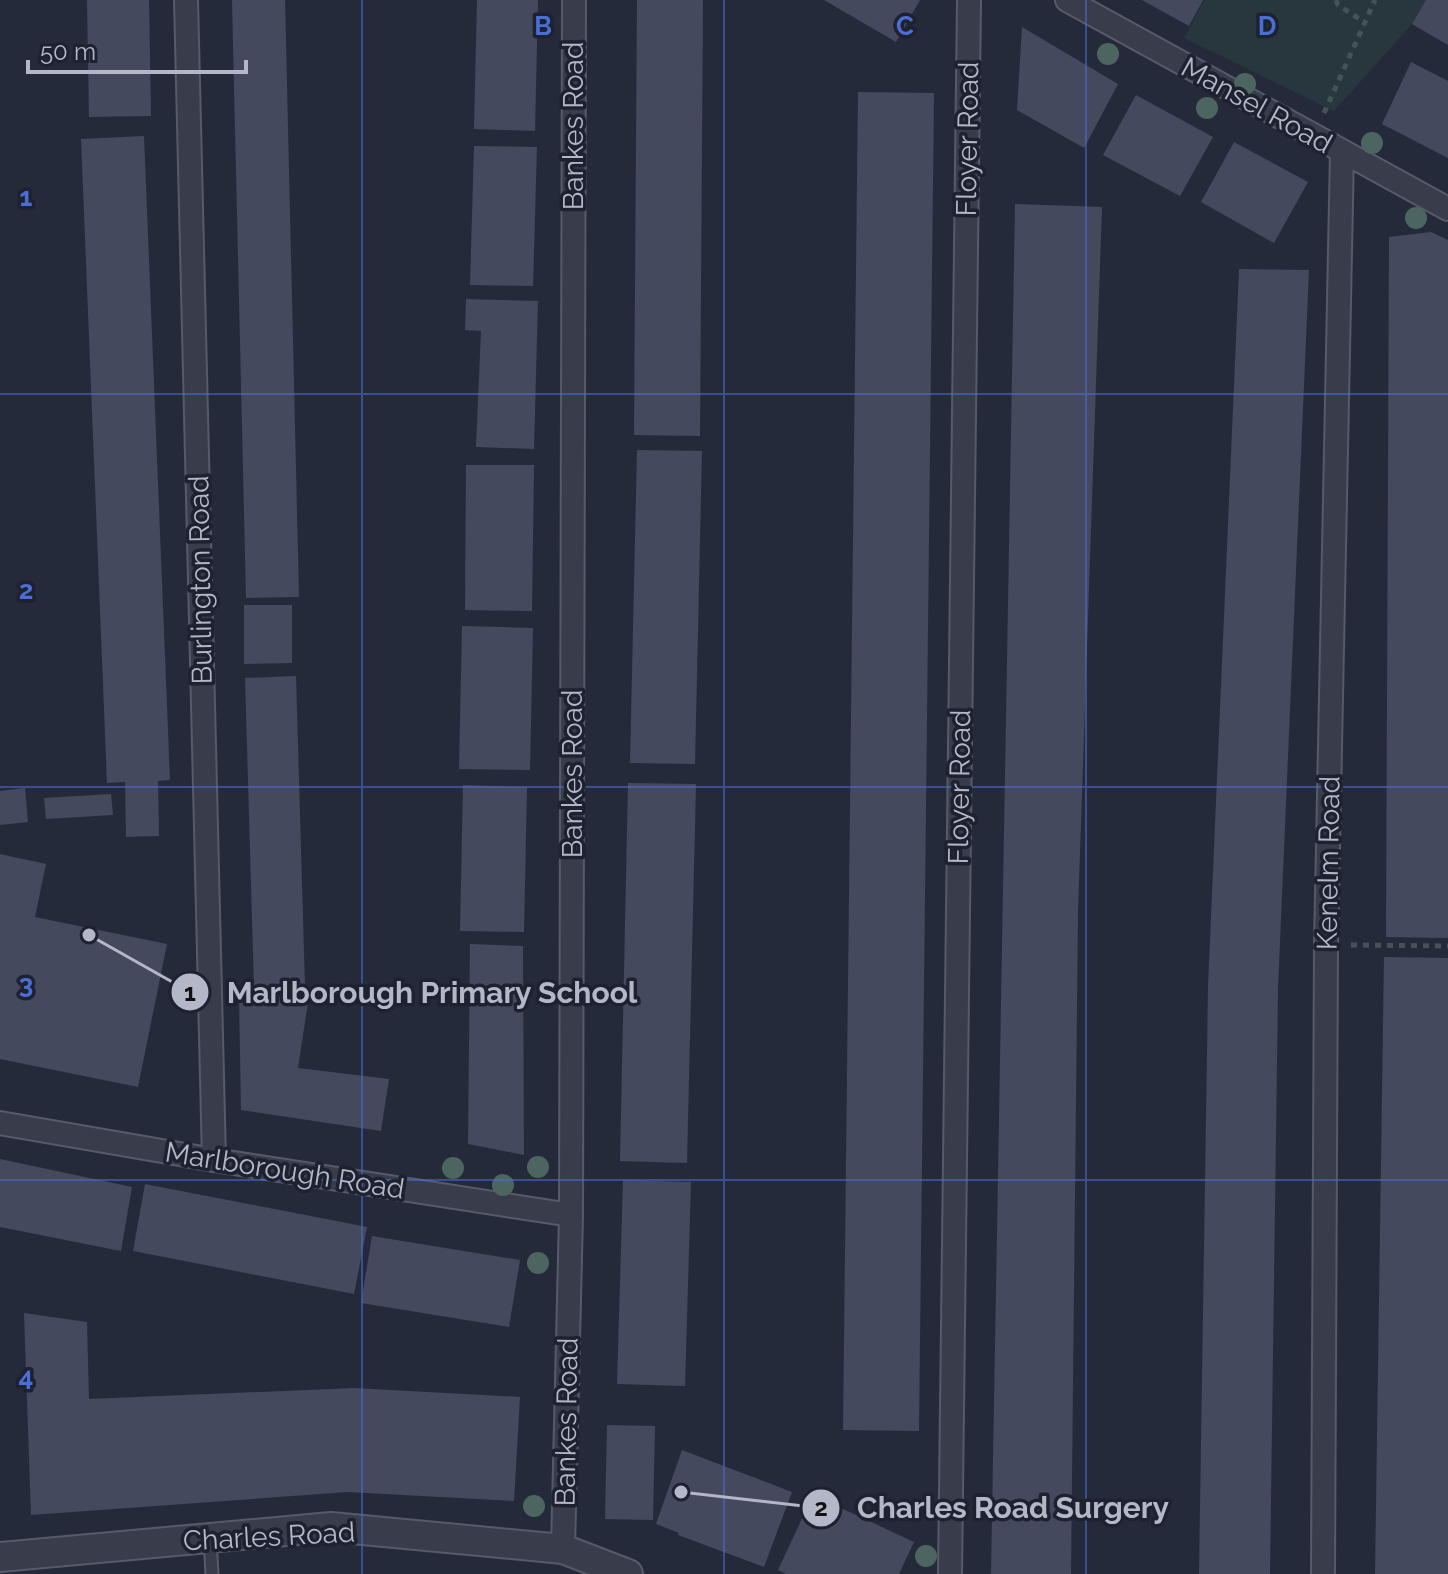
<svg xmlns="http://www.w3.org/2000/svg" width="1448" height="1574" viewBox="0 0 1448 1574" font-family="Raleway,sans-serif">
<rect width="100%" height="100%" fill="#252a3b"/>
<!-- green -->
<path fill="#28373d" d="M 1204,0 L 1426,0 L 1412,24 L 1334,111 L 1184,38 Z"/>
<!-- building -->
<g fill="#44495d">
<path d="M 87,0 L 149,0 L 151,116 L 89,117 Z"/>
<path d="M 232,0 L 285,0 L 299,597 L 246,598 Z"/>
<path d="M 477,0 L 538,0 L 535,131 L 474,129 Z"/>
<path d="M 637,0 L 703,0 L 700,436 L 634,435 Z"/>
<path d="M 824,0 L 920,0 L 896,42 Z"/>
<path d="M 1142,0 L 1203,0 L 1189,26 Z"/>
<path d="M 1426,0 L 1448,0 L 1448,45 L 1412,24 Z"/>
<path d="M 1022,27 L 1118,84 L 1084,148 L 1017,110 Z"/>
<path d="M 1411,62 L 1448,81 L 1448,158 L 1382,124 Z"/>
<path d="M 858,92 L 934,93 L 919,1431 L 843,1430 Z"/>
<path d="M 1136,95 L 1213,137 L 1180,196 L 1103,155 Z"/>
<path d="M 144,136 L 170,780 L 158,781 L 159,836 L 126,837 L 125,782 L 107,783 L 81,139 Z"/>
<path d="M 1234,142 L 1308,182 L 1274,243 L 1201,202 Z"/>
<path d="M 474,146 L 537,147 L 533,286 L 470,285 Z"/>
<path d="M 1015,204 L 1102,207 L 1078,911 L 1071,1574 L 991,1574 Z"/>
<path d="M 1431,232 L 1448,240 L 1448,938 L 1386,937 L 1389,237 Z"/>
<path d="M 1239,269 L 1309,270 L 1278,988 L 1270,1574 L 1199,1574 L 1208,987 Z"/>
<path d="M 466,299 L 538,301 L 534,449 L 476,447 L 481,331 L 465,330 Z"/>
<path d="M 637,450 L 702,451 L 695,764 L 630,763 Z"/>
<path d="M 466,465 L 534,465 L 532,611 L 465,610 Z"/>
<path d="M 244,605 L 292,605 L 292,663 L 244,664 Z"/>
<path d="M 462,626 L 533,628 L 530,770 L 459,769 Z"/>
<path d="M 296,676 L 305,987 L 254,988 L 245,678 Z"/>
<path d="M 628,783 L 696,784 L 687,1163 L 620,1161 Z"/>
<path d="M 463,785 L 527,787 L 524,932 L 460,931 Z"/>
<path d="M 25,788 L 28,822 L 0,825 L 0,791 Z"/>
<path d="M 111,794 L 113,815 L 46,819 L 44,798 Z"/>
<path d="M 0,854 L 46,864 L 35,917 L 167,944 L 138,1087 L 0,1059 Z"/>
<path d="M 470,944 L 523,946 L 524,1155 L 468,1144 Z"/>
<path d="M 1384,957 L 1448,958 L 1448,1574 L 1375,1574 Z"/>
<path d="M 309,996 L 298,1068 L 389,1079 L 381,1131 L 241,1110 L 239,997 Z"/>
<path d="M 0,1159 L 132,1187 L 121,1251 L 0,1227 Z"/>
<path d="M 623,1180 L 691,1182 L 685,1386 L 617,1384 Z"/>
<path d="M 145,1184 L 367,1227 L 354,1294 L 133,1251 Z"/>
<path d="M 372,1236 L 520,1260 L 509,1327 L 361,1303 Z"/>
<path d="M 24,1313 L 87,1322 L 89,1399 L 354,1388 L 520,1397 L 514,1501 L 348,1492 L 31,1515 Z"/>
<path d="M 607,1425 L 655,1426 L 653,1520 L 605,1519 Z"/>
<path d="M 682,1450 L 792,1492 L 764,1567 L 678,1535 L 679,1533 L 656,1524 Z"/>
<path d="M 813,1495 L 914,1542 L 899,1574 L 786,1574 L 778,1570 Z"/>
</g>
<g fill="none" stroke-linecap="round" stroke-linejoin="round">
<!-- service casing -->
<g stroke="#565a69" stroke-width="15">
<path id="service" d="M 210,1539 L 212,1574"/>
</g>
<!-- minor casing -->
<g stroke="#565a69" stroke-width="26">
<g id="minor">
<path d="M 186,0 L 214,1160"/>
<path d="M 1067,0 L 1448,209"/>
<path d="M 0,1123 L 214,1160 L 571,1215"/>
<path d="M 563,1549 L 571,1215 L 574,0"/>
<path d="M 950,1574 L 969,0"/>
<path d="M 1323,1574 L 1326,945 L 1342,152"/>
</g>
</g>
<!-- tertiary casing -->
<g stroke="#565a69" stroke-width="32">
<path id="tertiary" d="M 0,1557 L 331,1527 L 563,1549 L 628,1574"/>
</g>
<!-- path -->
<g stroke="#455259" stroke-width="5" stroke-dasharray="6 6" stroke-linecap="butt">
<path d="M 1336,0 L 1338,5 L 1364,22"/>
<path d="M 1324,113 L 1375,0"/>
<path d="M 1351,945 L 1448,946"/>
</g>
<!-- service -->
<use href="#service" stroke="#383c4b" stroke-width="11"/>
<!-- minor -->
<use href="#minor" stroke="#383c4b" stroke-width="22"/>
<!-- tertiary -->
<use href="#tertiary" stroke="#383c4b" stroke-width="28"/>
</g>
<!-- trees -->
<g fill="#4d6560">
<circle cx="1108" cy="54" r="11"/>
<circle cx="1245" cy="84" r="11"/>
<circle cx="1207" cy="108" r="11"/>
<circle cx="1372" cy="143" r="11"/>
<circle cx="1416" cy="218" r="11"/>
<circle cx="538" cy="1167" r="11"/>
<circle cx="453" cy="1168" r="11"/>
<circle cx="503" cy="1185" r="11"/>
<circle cx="538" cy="1263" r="11"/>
<circle cx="534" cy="1506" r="11"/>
<circle cx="926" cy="1556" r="11"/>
</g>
<!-- grid -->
<path fill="none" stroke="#4a6ed3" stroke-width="2" stroke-opacity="0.55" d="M 362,0 L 362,1574M 724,0 L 724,1574M 1086,0 L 1086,1574M 0,394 L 1448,394M 0,787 L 1448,787M 0,1180 L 1448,1180"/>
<g text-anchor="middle" stroke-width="7" stroke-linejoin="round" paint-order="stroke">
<!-- street labels -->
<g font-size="28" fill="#b4b7c7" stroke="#1d2130">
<text transform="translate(1257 105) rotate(29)" y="10">Mansel Road</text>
<text transform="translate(573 126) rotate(-90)" y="10">Bankes Road</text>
<text transform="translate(967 139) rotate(-89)" y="10">Floyer Road</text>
<text transform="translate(200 580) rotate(-91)" y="10">Burlington Road</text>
<text transform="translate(572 774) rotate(-90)" y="10">Bankes Road</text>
<text transform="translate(959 787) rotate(-89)" y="10">Floyer Road</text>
<text transform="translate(1328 863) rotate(-89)" y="10">Kenelm Road</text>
<text transform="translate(285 1170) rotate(9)" y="10">Marlborough Road</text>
<text transform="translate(566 1422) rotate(-89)" y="10">Bankes Road</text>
<text transform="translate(269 1536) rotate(-3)" y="10">Charles Road</text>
</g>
</g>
<g font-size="26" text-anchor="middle" font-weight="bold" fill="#4a6ed3" stroke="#1d2130" stroke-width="7" stroke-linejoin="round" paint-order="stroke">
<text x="543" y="35">B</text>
<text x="905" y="35">C</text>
<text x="1267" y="35">D</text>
<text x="26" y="206">1</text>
<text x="26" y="599">2</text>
<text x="26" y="993">3</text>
<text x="26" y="1386">4</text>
</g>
<!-- callouts -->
<path fill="none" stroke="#b4b7c7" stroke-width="3" d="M89 935L190 992M681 1492L821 1508"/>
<g fill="#b4b7c7" stroke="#1d2130" stroke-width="3">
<circle cx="89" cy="935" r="8"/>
<circle cx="681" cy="1492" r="8"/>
<circle cx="190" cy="992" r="20"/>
<circle cx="821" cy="1508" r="20"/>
</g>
<g font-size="24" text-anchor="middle" font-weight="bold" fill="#111">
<text x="190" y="1001">1</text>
<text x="821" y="1516">2</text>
</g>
<g font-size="30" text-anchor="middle" font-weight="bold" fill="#b4b7c7" stroke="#1d2130" stroke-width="7" stroke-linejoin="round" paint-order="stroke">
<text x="432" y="1003">Marlborough Primary School</text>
<text x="1013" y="1518">Charles Road Surgery</text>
</g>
<!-- scale -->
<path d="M28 60v12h218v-12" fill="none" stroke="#b4b7c7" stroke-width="4"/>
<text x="40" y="60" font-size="24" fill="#b4b7c7" stroke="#1d2130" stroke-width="6" paint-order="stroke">50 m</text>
</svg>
